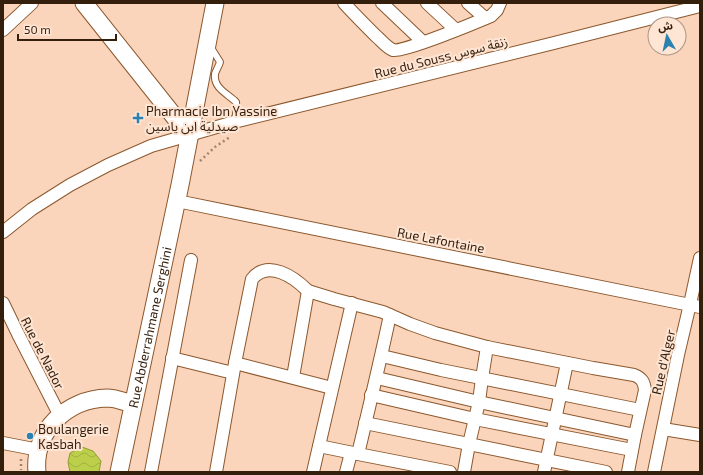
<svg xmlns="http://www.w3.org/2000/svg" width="703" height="475" viewBox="0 0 703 475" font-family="'Exo 2','Noto Sans Arabic',sans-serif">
<defs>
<pattern id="water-waves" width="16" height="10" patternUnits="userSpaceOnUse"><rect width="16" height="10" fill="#bccf4a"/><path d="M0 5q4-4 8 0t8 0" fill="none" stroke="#a2b140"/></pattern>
</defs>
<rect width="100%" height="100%" fill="#fad5bb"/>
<!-- water -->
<path fill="url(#water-waves)" stroke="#939a37" d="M 82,447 L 93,451 L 101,461 L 99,472 L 70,472 L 68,462 L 70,453 Z"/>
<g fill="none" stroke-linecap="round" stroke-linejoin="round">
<!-- lane casing -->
<g stroke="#8c582e" stroke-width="8">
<path id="lane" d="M 210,46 L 220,62 C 219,66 216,70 215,74 C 213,88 228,94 236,102 C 237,110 237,115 234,122"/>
</g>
<!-- street casing -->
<g stroke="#8c582e" stroke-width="14">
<g id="street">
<path d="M 344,3 C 354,14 365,25 376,36 C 381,40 386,47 393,50 C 402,53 477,22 491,16 L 497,10 L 500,3"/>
<path d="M 382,3 L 423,42"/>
<path d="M 427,3 L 456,30"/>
<path d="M 468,3 L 485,18"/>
<path d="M 3,30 L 32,3"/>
<path d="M 177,201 L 700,307"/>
<path d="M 3,232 L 32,209 L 70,185 L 108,165 L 151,146 L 234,122 L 554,43 L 700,6"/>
<path d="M 3,303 L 18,334 L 60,416"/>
<path d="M 382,356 L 441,370 L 640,410"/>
<path d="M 172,358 L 233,373"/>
<path d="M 235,363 L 332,388"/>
<path d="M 293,377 L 308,291 L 334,299 L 383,312 L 410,324 L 435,333 L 487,347 L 593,368 L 634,375 C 642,378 644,382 645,390 L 635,435 L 628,472"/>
<path d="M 377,378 L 479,402 L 635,435"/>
<path d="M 371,395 L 475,419 L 632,450"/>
<path d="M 365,423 L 606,472"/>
<path d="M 663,429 L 700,435"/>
<path d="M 3,443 L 39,450"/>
<path d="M 319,446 L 358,454 L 450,472"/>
<path d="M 358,454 C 369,408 380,362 390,315"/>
<path d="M 151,472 L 191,260"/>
<path d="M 216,472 L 235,363 L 252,279 C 268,259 294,277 308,291"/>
<path d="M 313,472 L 352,303"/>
<path d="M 346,472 L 351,453"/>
<path d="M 464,472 L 469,444 L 479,402 L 482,378 L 487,347"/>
<path d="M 544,472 L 567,363"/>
<path d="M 654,472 L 678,355 L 690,304 L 700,258"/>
</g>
</g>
<!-- secondary casing -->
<g stroke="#8c582e" stroke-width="19">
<g id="secondary">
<path d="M 84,3 L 189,135"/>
<path d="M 37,472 C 33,431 67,399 107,398 C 116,398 125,402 133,404"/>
<path id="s1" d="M 119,472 L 180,185 L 215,3"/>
</g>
</g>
<!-- path -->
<g stroke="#a2846d" stroke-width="2.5" stroke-dasharray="2 3" stroke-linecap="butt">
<path d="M 200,161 L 215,147 L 230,137"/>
<path d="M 21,459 L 21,470"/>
</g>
<!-- lane -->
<use href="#lane" stroke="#fff" stroke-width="6"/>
<!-- street -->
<use href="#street" stroke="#fff" stroke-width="12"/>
<!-- secondary -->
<use href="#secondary" stroke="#fff" stroke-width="17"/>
</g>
<!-- markers -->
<g fill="#2b82b1" stroke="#fee5d4" stroke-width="1.5">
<path d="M136 112h4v4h4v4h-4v4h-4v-4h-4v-4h4z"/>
<circle cx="30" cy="436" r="4"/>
</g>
<g text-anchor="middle" stroke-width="4" stroke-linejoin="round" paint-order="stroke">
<!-- street labels -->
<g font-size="13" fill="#341e0c" stroke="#fee5d4">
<text transform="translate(441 57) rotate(-14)" y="5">Rue du Souss زنقة سوس</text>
<text transform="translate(441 240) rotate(11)" y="5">Rue Lafontaine</text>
<text dy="5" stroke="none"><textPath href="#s1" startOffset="148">Rue Abderrahmane Serghini</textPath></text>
<text transform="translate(43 353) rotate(63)" y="5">Rue de Nador</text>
<text transform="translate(663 362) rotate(-77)" y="5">Rue d'Alger</text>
</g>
<!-- poi labels -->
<g font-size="13" fill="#341e0c" stroke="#fee5d4" text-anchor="start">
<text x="146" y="116">Pharmacie Ibn Yassine<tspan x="146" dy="15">صيدلية ابن ياسين</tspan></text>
<text x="38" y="434">Boulangerie<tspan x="38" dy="15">Kasbah</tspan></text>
</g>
</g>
<!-- border -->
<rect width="703" height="475" fill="none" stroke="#341e0c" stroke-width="8"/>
<!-- north arrow -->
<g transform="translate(667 36) rotate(351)"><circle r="19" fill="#fee5d4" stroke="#ad9584"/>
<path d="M0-3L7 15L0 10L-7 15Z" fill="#2b82b1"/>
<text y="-6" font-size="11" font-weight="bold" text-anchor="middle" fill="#341e0c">ش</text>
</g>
<!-- scale -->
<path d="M18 34v6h98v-6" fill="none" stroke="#341e0c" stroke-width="2"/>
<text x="24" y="34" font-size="12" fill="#341e0c" stroke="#fee5d4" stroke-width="3" paint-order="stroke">50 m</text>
</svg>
